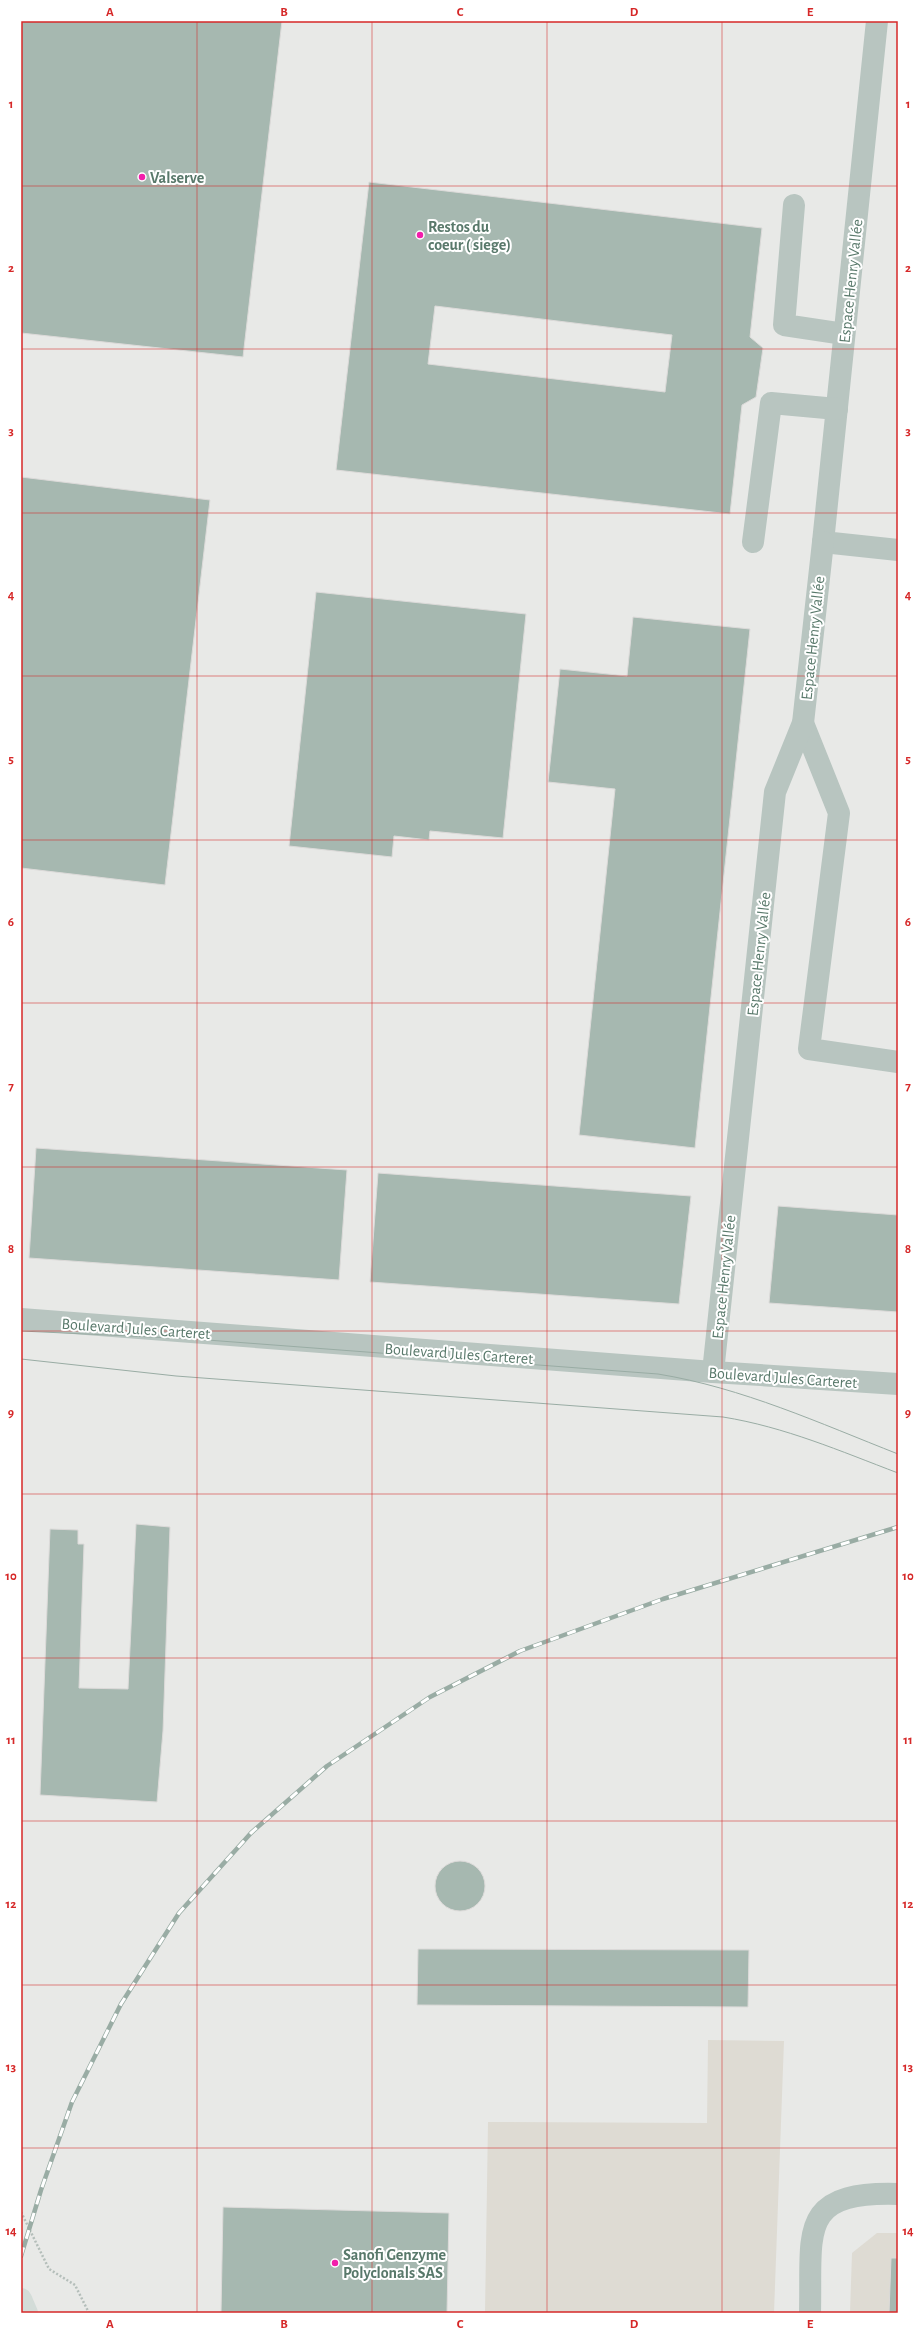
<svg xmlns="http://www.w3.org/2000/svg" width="919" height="2334" viewBox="0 0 919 2334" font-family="'Alegreya Sans',sans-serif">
<rect width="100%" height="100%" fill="#faf8f7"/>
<!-- built -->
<rect fill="#e8e9e7" x="21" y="21" width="877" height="2292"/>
<!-- green -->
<g fill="#dedbd3">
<path d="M 708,2040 L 784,2041 L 774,2313 L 485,2313 L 488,2122 L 707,2123 Z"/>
<path d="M 877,2233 L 898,2233 L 898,2258 L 891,2258 L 889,2313 L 850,2313 L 852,2253 Z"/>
</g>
<!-- building -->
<g fill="#a6b8b0" stroke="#dcdad9" fill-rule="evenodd">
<path d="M 21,21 L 282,21 L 243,357 L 21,333 Z"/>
<path d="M 369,182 L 762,228 L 750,337 L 763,348 L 756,397 L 742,405 L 730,514 L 336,470 ZM 435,306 L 672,335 L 665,392 L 428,364 Z"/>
<path d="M 21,477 L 210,500 L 165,885 L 21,868 Z"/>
<path d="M 316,592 L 526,614 L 503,838 L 430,831 L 429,840 L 394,836 L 392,857 L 289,846 Z"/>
<path d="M 633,617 L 750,629 L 695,1148 L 579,1135 L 615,789 L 548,782 L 560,669 L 627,676 Z"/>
<path d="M 36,1148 L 347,1170 L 339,1280 L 29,1258 Z"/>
<path d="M 378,1173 L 691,1196 L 679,1304 L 370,1282 Z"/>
<path d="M 778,1206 L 898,1215 L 898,1312 L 769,1303 Z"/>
<path d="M 136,1524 L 170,1527 L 163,1731 L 157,1802 L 40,1795 L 50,1529 L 78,1530 L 78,1544 L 84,1544 L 79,1688 L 128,1689 Z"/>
<circle cx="460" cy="1886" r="25"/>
<path d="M 418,1949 L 749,1950 L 748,2007 L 417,2005 Z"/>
<path d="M 223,2207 L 449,2213 L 447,2313 L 221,2313 Z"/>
<path d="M 891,2258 L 898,2258 L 898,2313 L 889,2313 Z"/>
</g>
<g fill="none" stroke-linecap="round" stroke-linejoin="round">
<!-- path -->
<path stroke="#b4beba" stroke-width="2.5" stroke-dasharray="2 2" stroke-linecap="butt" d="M 21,2212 L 49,2269 L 75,2285 L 89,2313"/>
<!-- minor -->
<g stroke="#b8c5c0" stroke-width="22">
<path d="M 877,21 L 823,542 L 898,550"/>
<path d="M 794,205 L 784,325 L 844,334"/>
<path d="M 753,542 L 771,403 L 837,409"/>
<path d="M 803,723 L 839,813 L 809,1049 L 898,1062"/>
<path d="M 21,1319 L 713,1372 L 898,1384"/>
<path d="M 713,1372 L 775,792 L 803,723 L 823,542"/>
<path d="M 810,2313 C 812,2232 797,2191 898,2194"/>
</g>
<!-- major -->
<path stroke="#d3dcd8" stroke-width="22" d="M 21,2299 L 27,2313"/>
<!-- tram -->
<g stroke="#99aca4" stroke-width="1">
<path d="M 21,1331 L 194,1339 L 658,1374 C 743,1388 819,1423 898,1454"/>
<path d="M 21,1359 L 176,1376 L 723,1417 C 785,1427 840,1451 898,1473"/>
</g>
<!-- rail casing -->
<g stroke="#99aca4" stroke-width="4.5">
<path id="rail" d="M 21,2256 L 41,2190 L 72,2102 L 121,2004 L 179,1913 L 251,1833 L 327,1766 L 430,1697 L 520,1651 L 663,1599 L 898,1527"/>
</g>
<!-- rail -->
<use href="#rail" stroke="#fff" stroke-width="3" stroke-dasharray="9" stroke-linecap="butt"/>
</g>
<!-- grid -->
<path fill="none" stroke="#d62828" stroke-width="1" stroke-opacity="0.55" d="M 197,21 L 197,2313M 372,21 L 372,2313M 547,21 L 547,2313M 722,21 L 722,2313M 21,186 L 898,186M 21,349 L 898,349M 21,513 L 898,513M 21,676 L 898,676M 21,840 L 898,840M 21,1003 L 898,1003M 21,1167 L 898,1167M 21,1331 L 898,1331M 21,1494 L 898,1494M 21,1658 L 898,1658M 21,1821 L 898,1821M 21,1985 L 898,1985M 21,2148 L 898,2148"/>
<!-- markers -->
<g fill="#f31eab" stroke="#fff" stroke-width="1.5">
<circle cx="142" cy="177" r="4"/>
<circle cx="420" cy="235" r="4"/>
<circle cx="335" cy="2263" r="4"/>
</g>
<g text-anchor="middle" stroke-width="4" stroke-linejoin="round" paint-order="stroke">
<!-- poi labels -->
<g font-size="16" font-weight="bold" fill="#59796b" stroke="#fff" text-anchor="start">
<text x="150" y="183">Valserve</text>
<text x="428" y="232">Restos du<tspan x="428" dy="18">coeur ( siege)</tspan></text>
<text x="343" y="2260">Sanofi Genzyme<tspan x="343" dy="18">Polyclonals SAS</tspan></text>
</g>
<!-- street labels -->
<g font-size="16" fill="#59796b" stroke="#fff">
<text transform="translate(850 281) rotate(-84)" y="6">Espace Henry Vallée</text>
<text transform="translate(812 638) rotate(-84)" y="6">Espace Henry Vallée</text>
<text transform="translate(758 954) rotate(-84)" y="6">Espace Henry Vallée</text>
<text transform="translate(723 1277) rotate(-84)" y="6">Espace Henry Vallée</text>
<text transform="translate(136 1328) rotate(4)" y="6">Boulevard Jules Carteret</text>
<text transform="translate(459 1353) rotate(4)" y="6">Boulevard Jules Carteret</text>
<text transform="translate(783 1377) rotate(4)" y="6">Boulevard Jules Carteret</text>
</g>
</g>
<!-- border -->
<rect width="919" height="2334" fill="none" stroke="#ffffff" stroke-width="44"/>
<rect x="22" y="22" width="875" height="2290" fill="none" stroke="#d62828" stroke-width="1.5"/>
<g font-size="13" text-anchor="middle" font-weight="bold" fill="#d62828">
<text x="110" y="16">A</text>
<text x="284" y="16">B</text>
<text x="460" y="16">C</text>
<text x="634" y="16">D</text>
<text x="810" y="16">E</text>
<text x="11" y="108">1</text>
<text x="908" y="108">1</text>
<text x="11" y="272">2</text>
<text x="908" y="272">2</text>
<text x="11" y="435">3</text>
<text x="908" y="435">3</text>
<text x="11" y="599">4</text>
<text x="908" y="599">4</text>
<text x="11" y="763">5</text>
<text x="908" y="763">5</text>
<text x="11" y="926">6</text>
<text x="908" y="926">6</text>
<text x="11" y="1090">7</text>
<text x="908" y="1090">7</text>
<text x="11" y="1253">8</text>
<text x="908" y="1253">8</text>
<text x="11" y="1417">9</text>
<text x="908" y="1417">9</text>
<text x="11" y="1580">10</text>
<text x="908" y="1580">10</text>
<text x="11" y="1744">11</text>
<text x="908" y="1744">11</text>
<text x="11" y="1908">12</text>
<text x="908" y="1908">12</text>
<text x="11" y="2071">13</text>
<text x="908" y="2071">13</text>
<text x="11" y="2235">14</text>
<text x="908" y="2235">14</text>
<text x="110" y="2328">A</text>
<text x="284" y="2328">B</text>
<text x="460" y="2328">C</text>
<text x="634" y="2328">D</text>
<text x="810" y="2328">E</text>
</g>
</svg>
